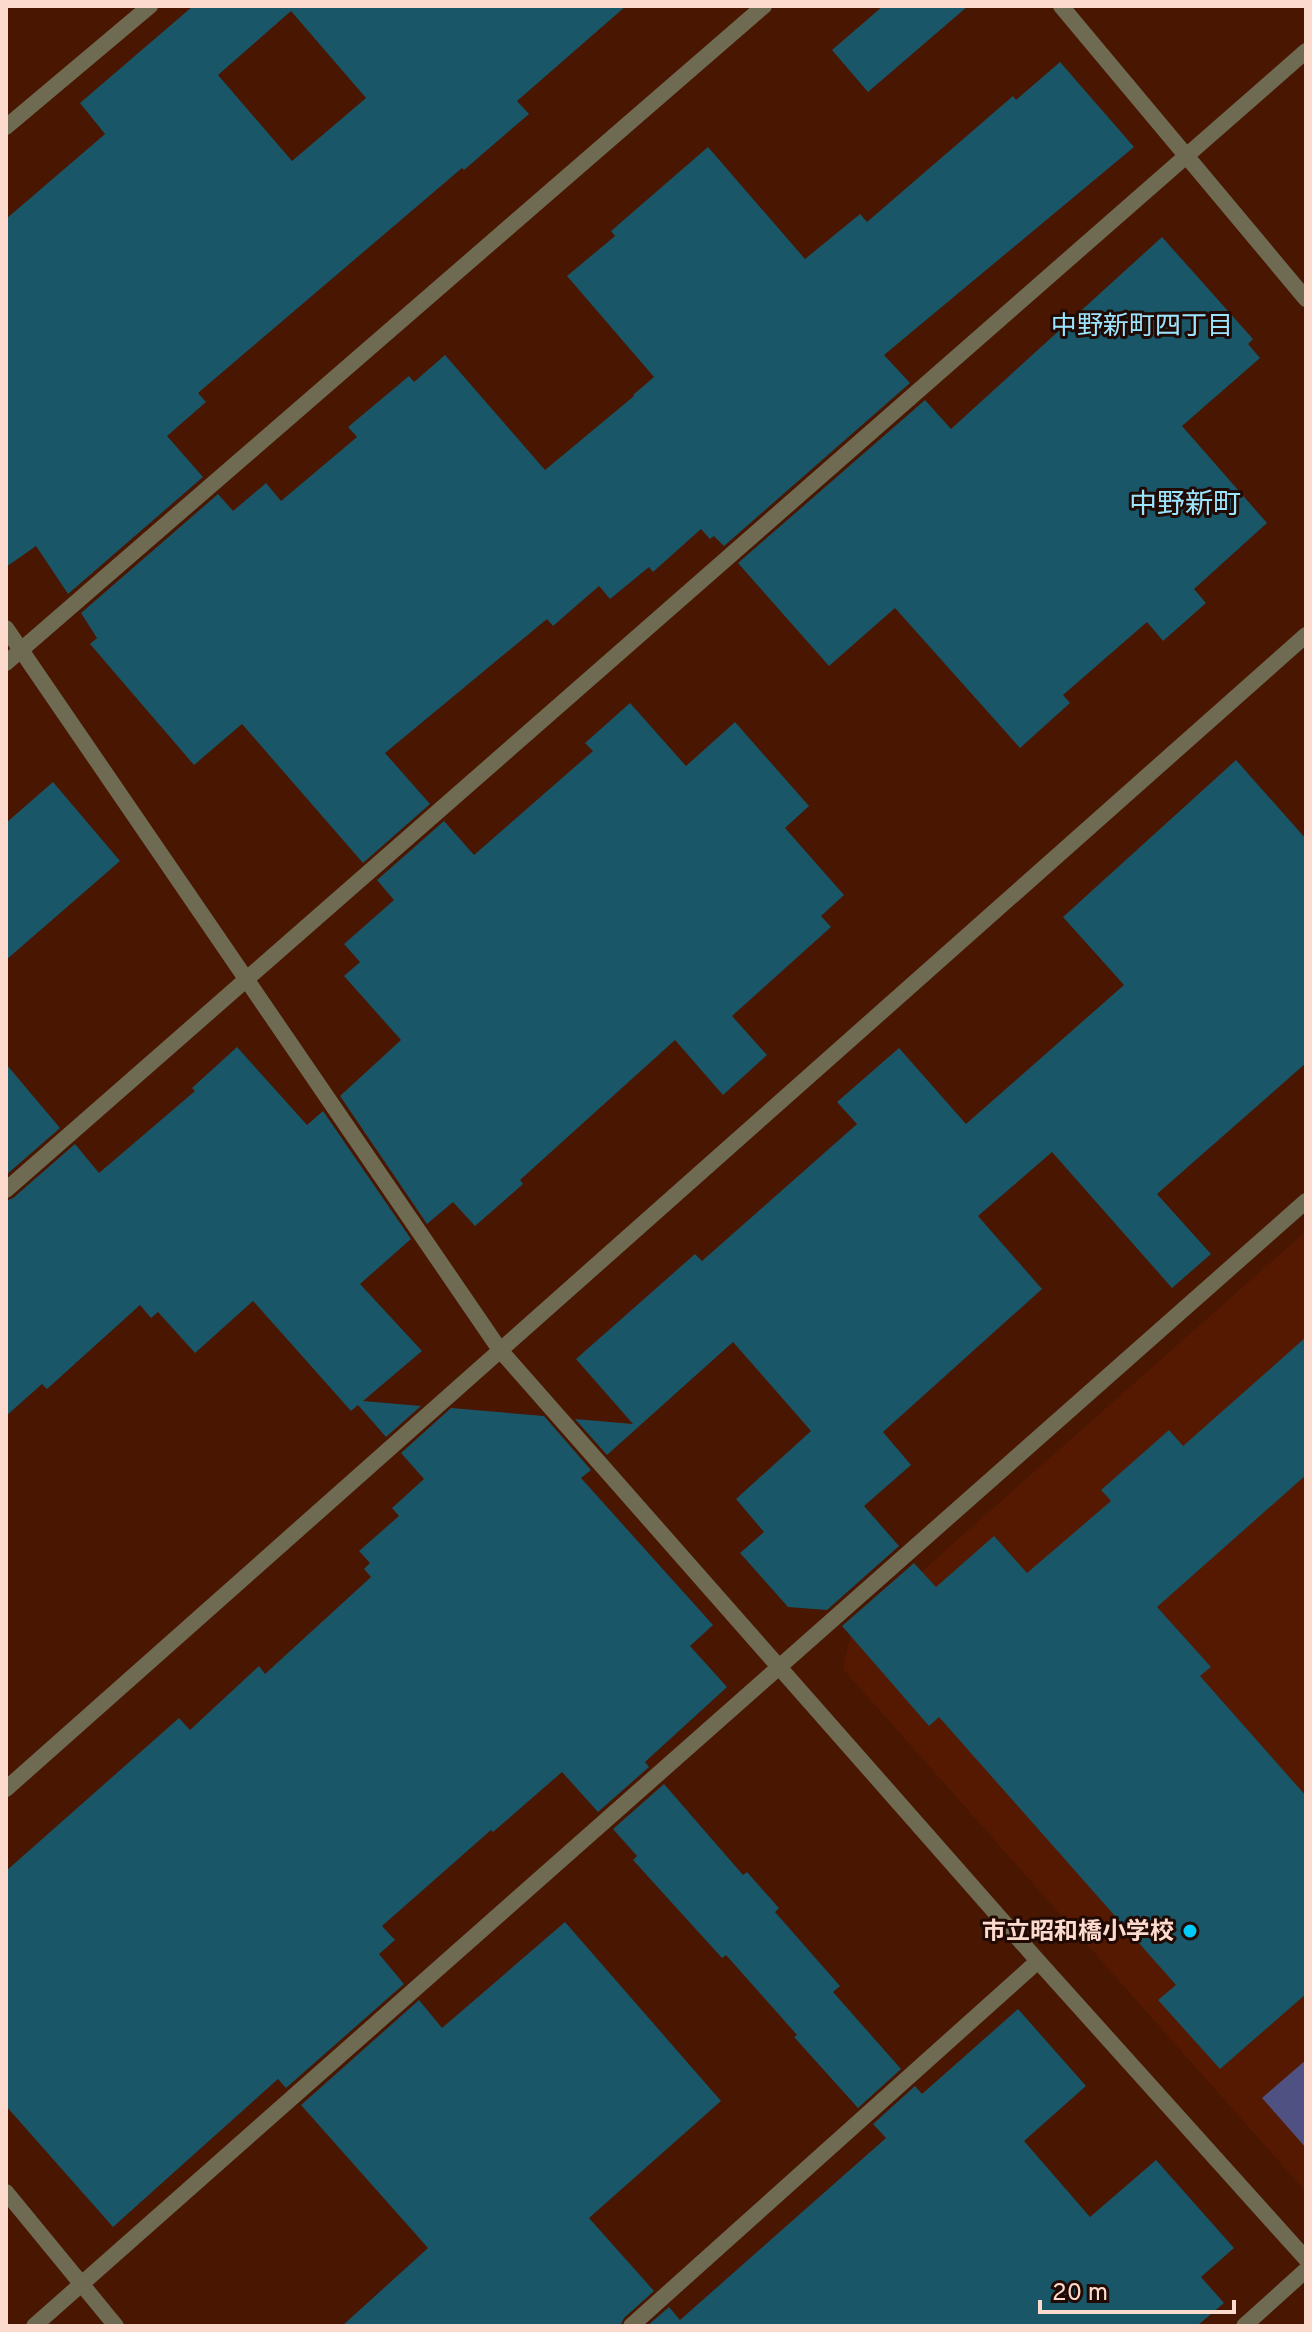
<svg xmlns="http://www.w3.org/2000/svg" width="1312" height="2332" viewBox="0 0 1312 2332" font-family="Overpass,'Noto Sans JP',sans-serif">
<rect width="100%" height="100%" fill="#491601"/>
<!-- built -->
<path fill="#541900" d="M 1306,1231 L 1306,2192 L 843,1669 L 851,1634 Z"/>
<!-- water -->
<path fill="#505183" d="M 1306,2060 L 1306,2148 L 1262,2098 Z"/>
<!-- building -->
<g fill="#195668" fill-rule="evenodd">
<path d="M 193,6 L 626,6 L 517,101 L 529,114 L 464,170 L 462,168 L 198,393 L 206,402 L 167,436 L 203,477 L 68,594 L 36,546 L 6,567 L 6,219 L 105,134 L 80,103 ZM 291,11 L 366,98 L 292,161 L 218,75 Z"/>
<path d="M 883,6 L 968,6 L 868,92 L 832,50 Z"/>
<path d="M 1060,62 L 1134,147 L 884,355 L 910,383 L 724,546 L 714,536 L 710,539 L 701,529 L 653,572 L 649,567 L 610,599 L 599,586 L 553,626 L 547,619 L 385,753 L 430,804 L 363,863 L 242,724 L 194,765 L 90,644 L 97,638 L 81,613 L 218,494 L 233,511 L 266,483 L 281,501 L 357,437 L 348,427 L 409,376 L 414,382 L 445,355 L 545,470 L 634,396 L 633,395 L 654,377 L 567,276 L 615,236 L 611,231 L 708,147 L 805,259 L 860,214 L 867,222 L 1013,96 L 1016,100 Z"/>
<path d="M 1162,237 L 1253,339 L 1248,344 L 1260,358 L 1182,426 L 1267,523 L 1194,589 L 1206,603 L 1163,641 L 1147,622 L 1063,695 L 1070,703 L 1020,748 L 895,608 L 829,666 L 738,563 L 925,400 L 951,429 Z"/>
<path d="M 630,703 L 686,766 L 735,722 L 809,806 L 785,828 L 844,895 L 821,916 L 831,927 L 732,1016 L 767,1055 L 723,1095 L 675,1040 L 520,1180 L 523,1184 L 475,1226 L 453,1202 L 427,1224 L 340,1096 L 401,1040 L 344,976 L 360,962 L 344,944 L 394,900 L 377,880 L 444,821 L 474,855 L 593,751 L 585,743 Z"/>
<path d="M 1236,760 L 1306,839 L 1306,1063 L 1157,1194 L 1211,1254 L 1172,1288 L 1052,1152 L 978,1216 L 1042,1289 L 883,1432 L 911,1465 L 864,1506 L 899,1546 L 827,1610 L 788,1607 L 740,1553 L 764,1532 L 736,1499 L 811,1431 L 733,1342 L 607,1455 L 575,1419 L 633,1424 L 576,1359 L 695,1254 L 702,1261 L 857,1124 L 837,1102 L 899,1048 L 966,1124 L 1124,985 L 1063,917 Z"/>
<path d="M 53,782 L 120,861 L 6,960 L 6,823 Z"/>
<path d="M 237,1047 L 307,1125 L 323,1111 L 411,1239 L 360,1284 L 422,1351 L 363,1401 L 421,1406 L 386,1437 L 358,1405 L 351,1411 L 253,1301 L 195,1353 L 158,1312 L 151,1318 L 140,1305 L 47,1389 L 42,1384 L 6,1416 L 6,1201 L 13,1198 L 75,1144 L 99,1173 L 195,1091 L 192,1088 Z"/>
<path d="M 6,1064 L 60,1128 L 6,1175 Z"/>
<path d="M 1306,1337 L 1306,1475 L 1157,1607 L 1211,1667 L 1200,1676 L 1306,1796 L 1306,1994 L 1220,2069 L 1158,2000 L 1176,1985 L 939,1717 L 929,1726 L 842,1626 L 914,1563 L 936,1587 L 994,1536 L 1027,1573 L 1111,1501 L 1101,1490 L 1169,1430 L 1183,1446 Z"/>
<path d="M 451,1408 L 544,1416 L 591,1470 L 581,1478 L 713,1625 L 690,1646 L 727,1687 L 645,1762 L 649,1767 L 598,1812 L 562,1772 L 493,1832 L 491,1830 L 382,1926 L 395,1940 L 379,1954 L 404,1984 L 286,2088 L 278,2079 L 113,2227 L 6,2106 L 6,1871 L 179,1718 L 190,1730 L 259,1666 L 265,1674 L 371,1577 L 364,1569 L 370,1563 L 359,1551 L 399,1516 L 392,1508 L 424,1479 L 401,1453 Z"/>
<path d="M 664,1784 L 743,1875 L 747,1872 L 779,1908 L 775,1912 L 840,1986 L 833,1992 L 901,2069 L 858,2108 L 794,2037 L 797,2035 L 726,1955 L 722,1958 L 633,1860 L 637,1856 L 613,1829 Z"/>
<path d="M 565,1922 L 721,2101 L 589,2218 L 654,2291 L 624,2318 L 620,2326 L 342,2326 L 428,2248 L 301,2105 L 419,2000 L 442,2028 Z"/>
<path d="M 1018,2009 L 1086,2086 L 1024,2141 L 1090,2217 L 1156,2160 L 1234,2248 L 1201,2277 L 1224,2303 L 1197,2326 L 647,2326 L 669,2307 L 680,2320 L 886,2138 L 873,2124 L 915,2086 L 922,2094 Z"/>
</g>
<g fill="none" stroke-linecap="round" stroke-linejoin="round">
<!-- street -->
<g stroke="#6e6b52" stroke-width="16">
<path d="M 1061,6 L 1306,299"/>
<path d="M 6,127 L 150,6"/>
<path d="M 6,628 L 500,1350 L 1038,1961 L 1306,2259"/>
<path d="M 6,663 L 764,6"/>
<path d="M 6,1190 L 1306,51"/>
<path d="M 6,1789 L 1306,635"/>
<path d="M 6,2192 L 116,2326"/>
<path d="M 34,2326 L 1306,1201"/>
<path d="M 631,2326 L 1038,1961"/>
<path d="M 1244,2326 L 1306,2270"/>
</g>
</g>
<!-- markers -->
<circle fill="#00cbf9" stroke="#200a03" stroke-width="3" cx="1190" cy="1931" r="8"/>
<g text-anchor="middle" stroke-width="6" stroke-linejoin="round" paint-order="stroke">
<!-- poi labels -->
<g font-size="24" font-weight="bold" fill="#fcdacd" stroke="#200a03" text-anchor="end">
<text x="1174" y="1939">市立昭和橋小学校</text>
</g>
<!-- neighbourhood labels -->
<g font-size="26" fill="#9ce5fe" stroke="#200a03">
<text x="1142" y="334">中野新町四丁目</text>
</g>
<!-- quarter labels -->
<g font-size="28" fill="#9ce5fe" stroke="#200a03">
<text x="1185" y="513">中野新町</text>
</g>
</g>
<!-- border -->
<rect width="1312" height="2332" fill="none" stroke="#fcdacd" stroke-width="16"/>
<!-- scale -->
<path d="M1040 2300v12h194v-12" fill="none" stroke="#fcdacd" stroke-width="4"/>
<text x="1052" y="2300" font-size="24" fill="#fcdacd" stroke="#200a03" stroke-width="6" paint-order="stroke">20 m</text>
</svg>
